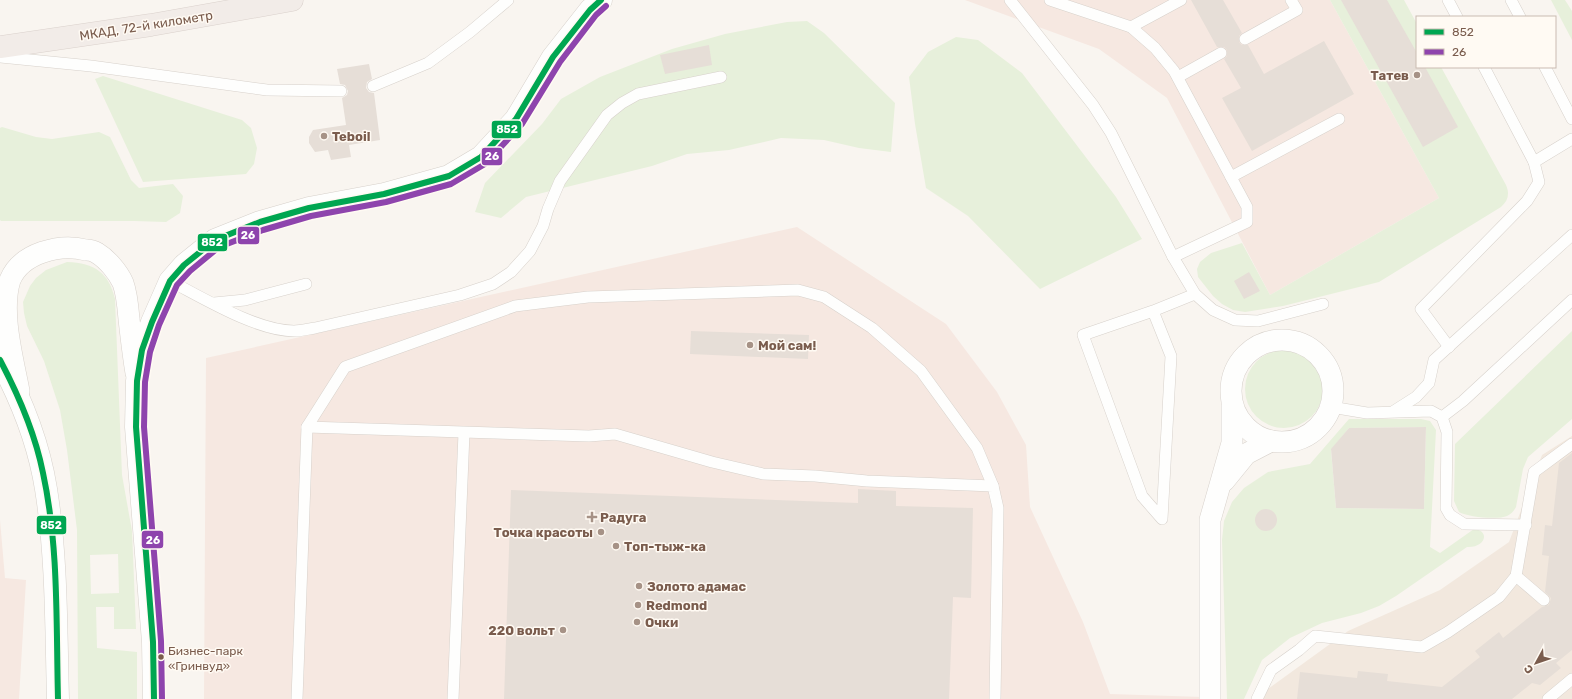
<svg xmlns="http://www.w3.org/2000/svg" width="1572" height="699" viewBox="0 0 1572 699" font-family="Rubik,sans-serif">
<rect width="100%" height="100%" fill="#f9f5f0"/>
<!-- residential -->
<path fill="#f2e8de" d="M 1572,436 L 1572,699 L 1254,699 L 1348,631 L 1440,590 L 1509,542 L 1542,455 Z"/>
<!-- commercial -->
<g fill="#f6e8e1">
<path d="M 965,0 L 1330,0 L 1439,198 L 1270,295 L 1167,98 L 1099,49 Z"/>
<path d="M 797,227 L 946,324 L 997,392 L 1026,445 L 1030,507 L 1083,622 L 1110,694 L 1203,697 L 1203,699 L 204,699 L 206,358 Z"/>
<path d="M 0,520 L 5,578 L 26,580 L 19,699 L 0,699 Z"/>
</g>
<!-- green -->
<g fill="#e7f0db" fill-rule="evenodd">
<path d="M 1330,0 L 1404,0 L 1417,24 L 1417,67 L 1441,67 L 1506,185 C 1510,194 1508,201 1501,207 L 1379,282 L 1283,306 L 1245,312 L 1233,310 L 1222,304 L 1213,296 L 1198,277 L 1197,269 L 1200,262 L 1211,253 L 1242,243 L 1270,295 L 1439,198 Z"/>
<path d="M 1551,0 L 1565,0 L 1572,11 L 1572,40 Z"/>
<path d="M 807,21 L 824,33 L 895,103 L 891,152 L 859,148 L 824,140 L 781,138 L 729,150 L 687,154 L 652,166 L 526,197 L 501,218 L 475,212 L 485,183 L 542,124 L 561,99 L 600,77 L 672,49 L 725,34 L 787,22 Z"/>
<path d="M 956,37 L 978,40 L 1022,73 L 1116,197 L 1142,239 L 1040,289 L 968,216 L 926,188 L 915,124 L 909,77 L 928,52 Z"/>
<path d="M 103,76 L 242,120 L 251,128 L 257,148 L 254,164 L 246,174 L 143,182 L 95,79 Z"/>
<path d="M 2,127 L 36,137 L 52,139 L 99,132 L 110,137 L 131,180 L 139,188 L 173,184 L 183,196 L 180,213 L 166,222 L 134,221 L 1,221 L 0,220 L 0,128 Z"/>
<path d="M 67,262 C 95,263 109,273 115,299 L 122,475 L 132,531 L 136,629 L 114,629 L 114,607 L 96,607 L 97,648 L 137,652 L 137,699 L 78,699 L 77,530 L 67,450 L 60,410 L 44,361 L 27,326 L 24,313 L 23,302 L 30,286 L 36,278 L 46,270 ZM 118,554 L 119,593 L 91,594 L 90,555 Z"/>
<path d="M 1572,331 L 1572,419 L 1528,457 L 1523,469 L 1516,507 C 1514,511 1511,514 1507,516 C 1498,520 1467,517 1459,512 L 1454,501 L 1455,444 Z"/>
<circle cx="1284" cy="389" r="39"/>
<path d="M 1349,419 L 1421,419 L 1430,421 L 1436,430 L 1430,547 L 1440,553 L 1474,529 C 1491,531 1485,548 1467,547 L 1396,596 L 1379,606 L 1361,613 L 1322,623 L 1290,638 L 1262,660 L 1244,699 L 1227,699 L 1222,540 L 1224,521 L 1232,502 L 1244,488 L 1268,472 L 1310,464 ZM 1426,427 L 1424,509 L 1336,508 L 1331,450 L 1349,428 Z"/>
</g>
<!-- building -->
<g fill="#e6ded7">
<path d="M 1191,0 L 1223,0 L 1242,33 L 1239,36 L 1239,42 L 1242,45 L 1248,45 L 1264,74 L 1324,41 L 1354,94 L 1252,151 L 1222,98 L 1241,88 L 1224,59 L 1227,56 L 1227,50 L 1224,47 L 1217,47 Z"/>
<path d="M 1341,0 L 1387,0 L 1417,53 L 1417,67 L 1425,67 L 1458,127 L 1423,147 Z"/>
<path d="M 709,45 L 712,65 L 665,74 L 660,55 Z"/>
<path d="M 369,64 L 372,79 L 367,82 L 366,88 L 369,92 L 374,93 L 380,140 L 349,145 L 351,157 L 331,160 L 328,150 L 315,152 L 309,143 L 309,137 L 313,130 L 346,125 L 342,98 L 347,95 L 348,91 L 345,85 L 340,84 L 337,69 Z"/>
<path d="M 1249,272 L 1260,291 L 1244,299 L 1234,281 Z"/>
<path d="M 691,331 L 809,335 L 808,359 L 690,354 Z"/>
<path d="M 1426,427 L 1424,509 L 1336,508 L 1331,449 L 1349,428 Z"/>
<path d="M 1572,453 L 1572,650 L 1556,663 L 1561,668 L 1540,685 L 1532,683 L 1512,699 L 1297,699 L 1300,672 L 1357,678 L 1358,671 L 1388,674 L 1387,681 L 1442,687 L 1480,657 L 1475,651 L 1499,632 L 1503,638 L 1542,607 L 1549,605 L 1551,598 L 1545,592 L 1549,556 L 1542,555 L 1545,525 L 1552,526 L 1559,463 Z"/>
<path d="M 858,489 L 896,491 L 896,506 L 973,508 L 971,598 L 953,597 L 949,699 L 504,699 L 511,490 L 858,503 Z"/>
<circle cx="1266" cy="520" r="11"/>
</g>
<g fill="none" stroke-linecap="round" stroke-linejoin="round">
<!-- service casing -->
<g stroke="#d7d1cb" stroke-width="12">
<g id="service">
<path d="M 1010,0 L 1093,105 L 1111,133 L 1173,257 L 1195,294 L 1213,310 L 1235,320 L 1258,321 L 1323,304"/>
<path d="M 1050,0 L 1131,27 L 1181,0"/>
<path d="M 1448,0 L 1457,17"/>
<path d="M 1511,0 L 1520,17"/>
<path d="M 1131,27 L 1155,48 L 1174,71 L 1247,207 L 1247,222 L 1173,257"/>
<path d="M 1245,39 L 1297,10 L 1291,0"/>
<path d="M 0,57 L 91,66 L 267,90 L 341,91"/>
<path d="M 1545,67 L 1572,119"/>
<path d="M 1178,77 L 1221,53"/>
<path d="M 373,86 L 428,63 L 470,32 L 508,0"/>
<path d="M 1534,162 L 1572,139"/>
<path d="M 1231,177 L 1339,119"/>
<path d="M 170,281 C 203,298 257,331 294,331 C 301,331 308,329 315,328 L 460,295 L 493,284 L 511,272 L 530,251 L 543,226 L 548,209 L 560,181 L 607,115 L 622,103 L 638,94 L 721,77"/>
<path d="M 214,303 L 245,300 L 306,284"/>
<path d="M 1153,311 L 1083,335 L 1142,496 L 1162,519 L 1171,356 L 1153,311 L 1195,294"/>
<path d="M 1449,347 L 1421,309 L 1527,201 L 1539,182 L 1534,162 L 1484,67"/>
<path d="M 1331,407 L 1367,413 L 1431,411 L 1442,417 L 1447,432 L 1446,508 L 1450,515 L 1464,524 L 1526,525"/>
<path d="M 1394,411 L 1416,397 L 1429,383 L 1434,360 L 1572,235"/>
<path d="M 1442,417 L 1463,401 L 1572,300"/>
<path d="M 307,427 L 589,436 L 615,434 L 712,462 L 763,474 L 815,476 L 867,481 L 993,486 L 998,508 L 995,699"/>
<path d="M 1516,576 L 1544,600"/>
<path d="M 297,699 L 307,427 L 345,367 L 515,306 L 588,297 L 798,290 L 824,297 L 872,328 L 921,371 L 977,448 L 993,486"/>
<path d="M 453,699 L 464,433"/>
<path d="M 1257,699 L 1271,670 L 1299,650 L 1315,636 L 1422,647 L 1448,632 L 1499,597 L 1516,576 L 1534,472 L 1572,444"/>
<path d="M 1548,699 L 1572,679"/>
</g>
</g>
<!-- minor casing -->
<g stroke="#d7d1cb" stroke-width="22">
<g id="minor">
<circle cx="1282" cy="391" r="51"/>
<path d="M 19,391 C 13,359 0,312 10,280 C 21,253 60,243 86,250 C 90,250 94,251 97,253 C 107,259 118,272 123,283 C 127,294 128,307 129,319 C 131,337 133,355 136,373"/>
<path d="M 1224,481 L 1246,454 L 1271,441"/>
<path d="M 1210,699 L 1210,520 L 1232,443 L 1232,405"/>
</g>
</g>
<!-- tertiary casing -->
<g stroke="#d7d1cb" stroke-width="23">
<g id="tertiary">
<path d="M 0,360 C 21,399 39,445 46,489 C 57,558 56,629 58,699"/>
<path d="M 154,699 L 153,642 L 136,427 L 137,381 L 142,350 L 152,322 L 170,281 L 184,265 L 215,240 L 260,222 L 309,208 L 384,194 L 449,176 L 481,157 L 516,119 L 553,57 L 590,10 L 601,0"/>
</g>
</g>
<!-- trunk casing -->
<g stroke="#dad1cc" stroke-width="23">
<path id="trunk" d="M 0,47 L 151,25 L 292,0"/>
</g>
<!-- service -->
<use href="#service" stroke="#fefefd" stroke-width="11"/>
<!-- minor -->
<use href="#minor" stroke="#fefefd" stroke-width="21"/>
<!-- tertiary -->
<use href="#tertiary" stroke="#fefefd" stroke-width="22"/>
<!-- trunk -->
<use href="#trunk" stroke="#f2ece8" stroke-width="22"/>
<!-- bus-1 casing -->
<g stroke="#fffaf3" stroke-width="9">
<g id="bus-1">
<path d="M 0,360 C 19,396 35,433 43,473 C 59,547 56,624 58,699"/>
<path d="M 154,699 L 153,642 L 136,427 L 137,381 L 142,350 L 152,322 L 170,281 L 184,265 L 215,240 L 260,222 L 309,208 L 384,194 L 449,176 L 481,157 L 516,119 L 553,57 L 590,10 L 601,0"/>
</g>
</g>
<!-- bus-2 casing -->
<g stroke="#fffaf3" stroke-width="9">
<path id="bus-2" d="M 162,699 L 161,641 L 144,427 L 145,382 L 150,352 L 159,325 L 177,285 L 190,271 L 219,247 L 263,230 L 311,216 L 386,202 L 451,184 L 485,164 L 522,124 L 560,62 L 596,15 L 606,6"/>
</g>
<!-- bus-1 -->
<use href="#bus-1" stroke="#00a651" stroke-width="6"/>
<!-- bus-2 -->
<use href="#bus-2" stroke="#8e44ad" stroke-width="6"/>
</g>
<!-- markers -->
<g fill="#a69286" stroke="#fffaf3" stroke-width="1.5">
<circle cx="1417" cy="75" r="4"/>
<circle cx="324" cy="136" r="4"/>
<circle cx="750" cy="345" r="4"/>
<path d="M590 511h4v4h4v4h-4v4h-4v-4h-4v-4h4z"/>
<circle cx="601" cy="532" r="4"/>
<circle cx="616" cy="546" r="4"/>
<circle cx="639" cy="586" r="4"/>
<circle cx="638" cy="605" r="4"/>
<circle cx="637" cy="622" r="4"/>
<circle cx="563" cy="630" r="4"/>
</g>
<circle fill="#7a5c4d" stroke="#fffaf3" stroke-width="1.5" cx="161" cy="657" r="3.5"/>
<g text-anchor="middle" stroke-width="3" stroke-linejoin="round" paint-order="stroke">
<!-- bus labels -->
<g font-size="12" fill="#7a5c4d" stroke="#fffaf3" text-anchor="start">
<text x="168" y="655">Бизнес-парк<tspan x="168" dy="15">«Гринвуд»</tspan></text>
</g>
<!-- street labels -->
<g font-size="13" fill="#7a5c4d" stroke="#fffaf3">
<text transform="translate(146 25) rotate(-9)" y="5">МКАД, 72-й километр</text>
</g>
<!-- poi labels -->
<g font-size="13" font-weight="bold" fill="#7a5c4d" stroke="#fffaf3" text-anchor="start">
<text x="1409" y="80" text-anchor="end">Татев</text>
<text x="332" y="141">Teboil</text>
<text x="758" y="350">Мой сам!</text>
<text x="600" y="522">Радуга</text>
<text x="593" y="537" text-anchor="end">Точка красоты</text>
<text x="624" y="551">Топ-тыж-ка</text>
<text x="647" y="591">Золото адамас</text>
<text x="646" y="610">Redmond</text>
<text x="645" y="627">Очки</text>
<text x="555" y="635" text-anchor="end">220 вольт</text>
</g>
</g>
<g stroke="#fffaf3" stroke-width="1.5">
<rect x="491" y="120" width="31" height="19" rx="4" fill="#00a651"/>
<rect x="481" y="147" width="22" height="19" rx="4" fill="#8e44ad"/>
<rect x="237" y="226" width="23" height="19" rx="4" fill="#8e44ad"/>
<rect x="197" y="233" width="31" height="19" rx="4" fill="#00a651"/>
<rect x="36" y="515" width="31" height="20" rx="4" fill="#00a651"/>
<rect x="141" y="530" width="23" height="19" rx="4" fill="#8e44ad"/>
</g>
<g font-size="11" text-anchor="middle" font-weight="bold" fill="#fff">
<text x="507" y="133">852</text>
<text x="492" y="160">26</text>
<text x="248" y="239">26</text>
<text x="212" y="246">852</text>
<text x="51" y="529">852</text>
<text x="153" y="544">26</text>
</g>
<!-- legend -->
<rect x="1416" y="16" width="140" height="52" fill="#fffaf3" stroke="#cabbb1"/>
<rect x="1424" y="29" width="20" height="6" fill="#00a651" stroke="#cabbb1"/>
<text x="1452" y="36" font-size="12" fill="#7a5c4d">852</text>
<rect x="1424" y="49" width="20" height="6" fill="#8e44ad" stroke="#cabbb1"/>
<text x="1452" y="56" font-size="12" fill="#7a5c4d">26</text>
<!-- north arrow -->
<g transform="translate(1536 663) rotate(230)" stroke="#fffaf3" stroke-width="3" paint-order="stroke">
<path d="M0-3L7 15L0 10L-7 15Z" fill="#7a5c4d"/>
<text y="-6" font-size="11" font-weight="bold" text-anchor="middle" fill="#7a5c4d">С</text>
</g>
</svg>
